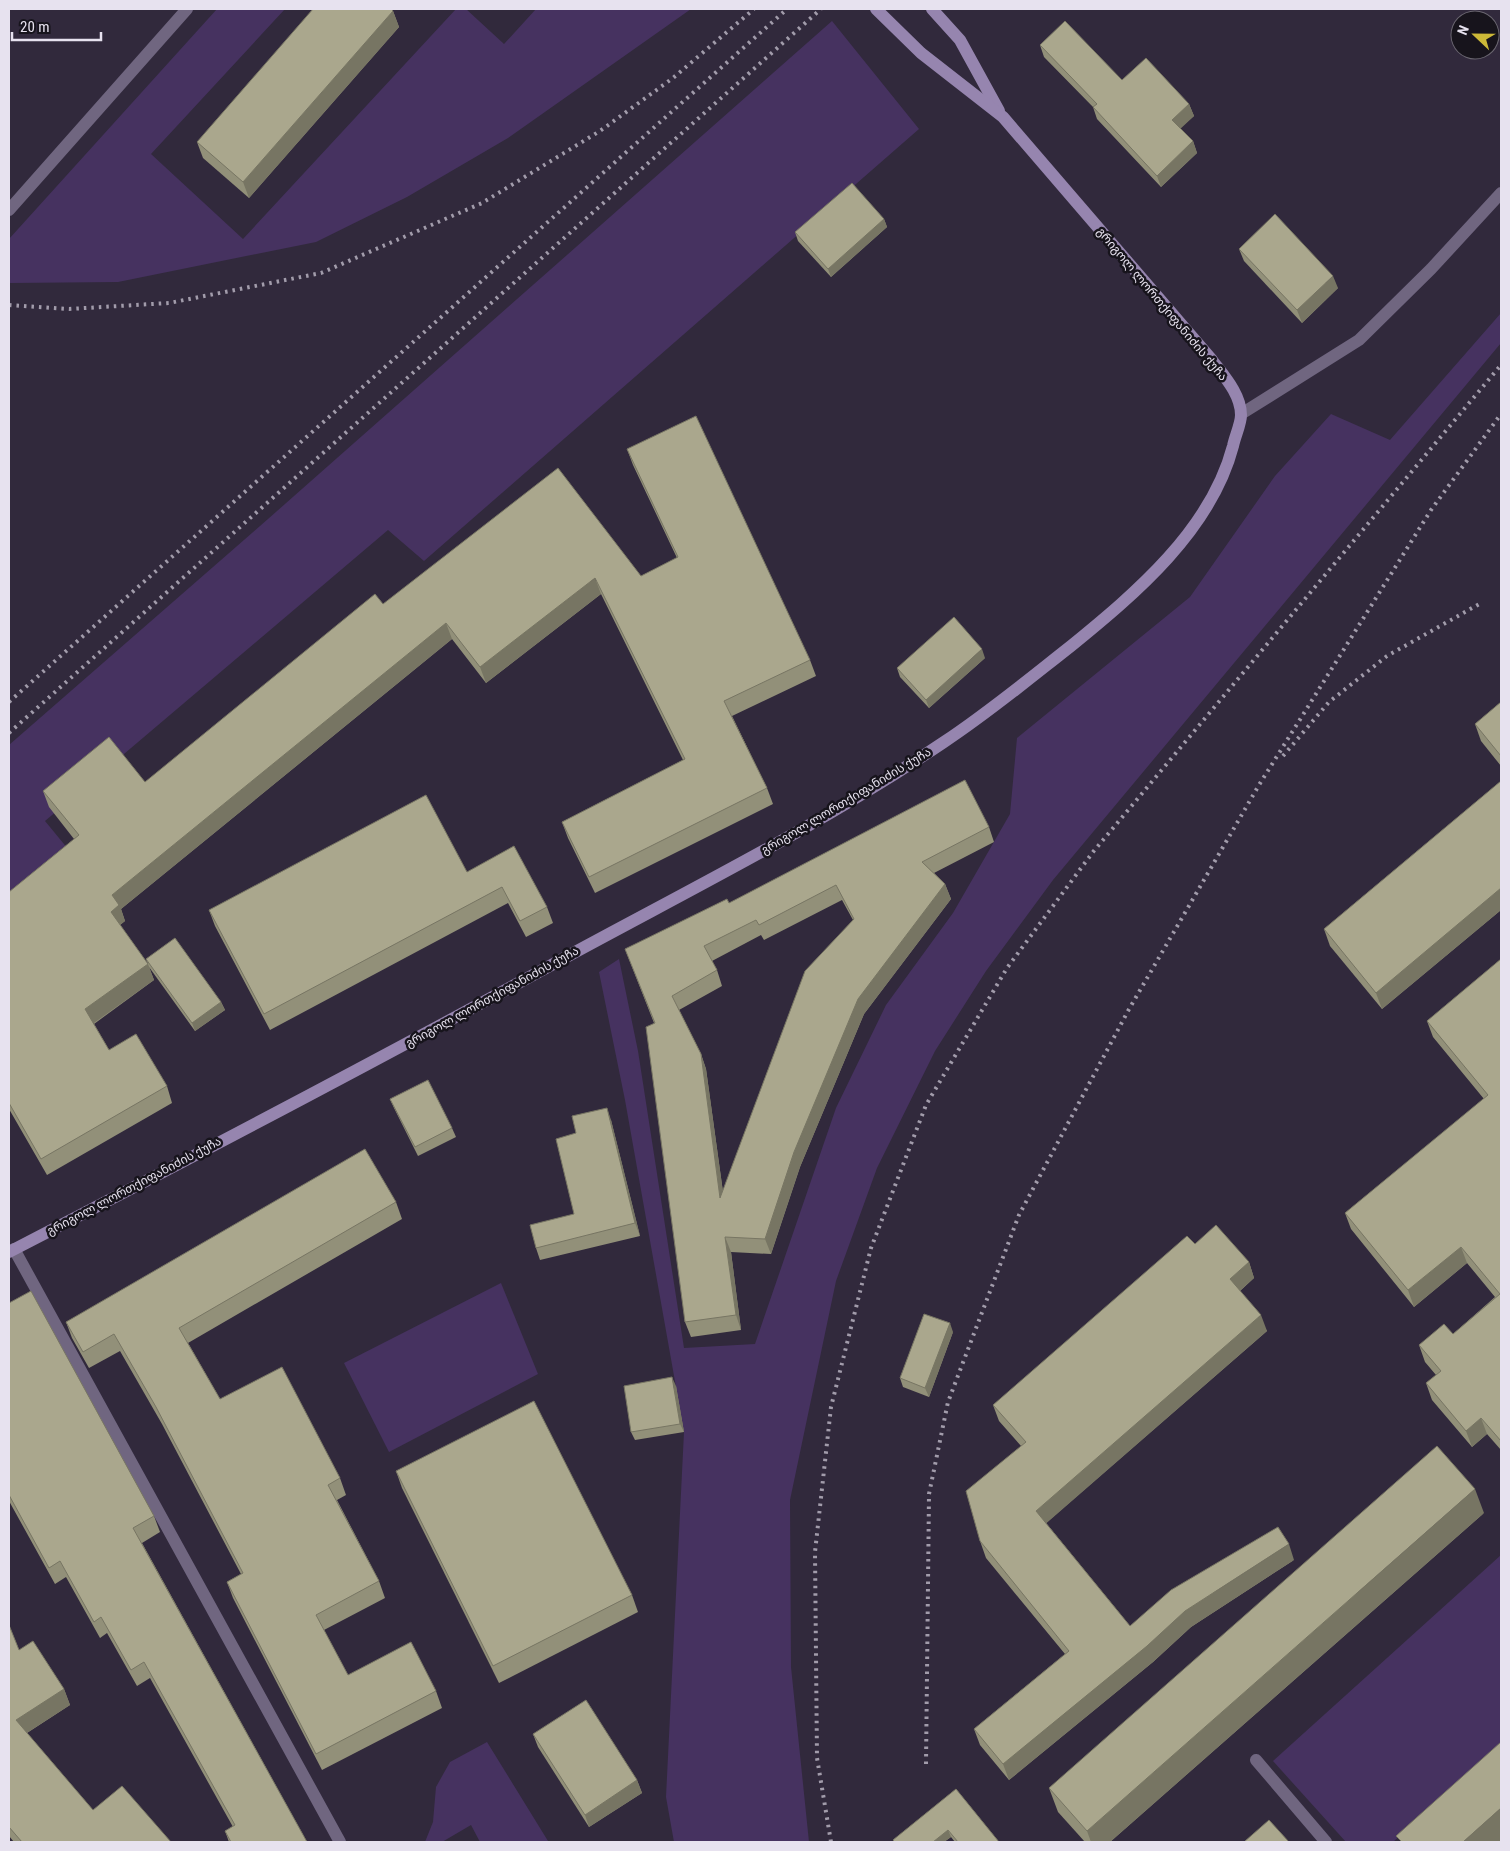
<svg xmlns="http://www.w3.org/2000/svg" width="1510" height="1851" viewBox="0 0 1510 1851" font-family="'Roboto Condensed','Noto Sans Georgian',sans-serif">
<rect width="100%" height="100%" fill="#31293c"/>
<!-- green -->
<g fill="#463260">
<path d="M 217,9 L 285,9 L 151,154 L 243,239 L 456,9 L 466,9 L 504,44 L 536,9 L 691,9 L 508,138 L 407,197 L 316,242 L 118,282 L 9,283 L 9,239 Z"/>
<path d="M 832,21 L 919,129 L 424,561 L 388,530 L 45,821 L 73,855 L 9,906 L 9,745 L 268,519 Z"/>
<path d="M 1501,313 L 1501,343 L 1053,880 L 986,971 L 935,1051 L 877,1168 L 836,1281 L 790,1500 L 791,1667 L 809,1842 L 674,1842 L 666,1797 L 684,1432 L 625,1100 L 599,972 L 619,959 L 638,1051 L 684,1348 L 755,1344 L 836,1108 L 886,1005 L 953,913 L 1010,814 L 1017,738 L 1190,597 L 1275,476 L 1331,414 L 1390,440 Z"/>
<path d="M 501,1283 L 538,1374 L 389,1452 L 344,1363 Z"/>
<path d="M 1501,1555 L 1501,1744 L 1393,1842 L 1346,1842 L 1273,1761 Z"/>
<path d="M 487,1742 L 548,1841 L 565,1842 L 480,1842 L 471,1825 L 442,1842 L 425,1842 L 433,1822 L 436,1787 L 450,1762 Z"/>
</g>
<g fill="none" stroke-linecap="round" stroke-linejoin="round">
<!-- street -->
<g stroke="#706680" stroke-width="12">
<path d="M 9,210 L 187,9"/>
<path d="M 1241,414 L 1359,340 L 1431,269 L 1501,193"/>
<path d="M 14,1249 L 340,1842"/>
<path d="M 1256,1760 L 1326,1842"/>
</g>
<!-- secondary -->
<g stroke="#9685af" stroke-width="12">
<path d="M 932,9 L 960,40 L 999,111"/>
<path d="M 9,1252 C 193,1157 376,1061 557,962 C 687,891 821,825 944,742 C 988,713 1029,679 1071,646 C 1136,593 1211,530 1233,446 C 1235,436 1241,424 1241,415 C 1241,394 1223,375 1212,360 L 1003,117 L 921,53 L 876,9"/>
</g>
<!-- rail -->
<g stroke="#a29cab" stroke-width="4" stroke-dasharray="2.5 5" stroke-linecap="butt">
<path d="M 9,305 L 69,309 L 169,303 L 321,273 L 482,203 L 600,131 L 673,78 L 754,9"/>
<path d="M 9,702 L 787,9"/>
<path d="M 9,733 L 821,9"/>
<path d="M 1283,756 L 1329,702 L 1387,656 L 1481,603"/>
<path d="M 926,1764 L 929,1494 L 948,1402 L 1019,1215 L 1128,1011 L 1259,785 L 1431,510 L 1501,414"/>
<path d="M 831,1842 L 817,1758 L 815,1552 L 831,1407 L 871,1248 L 926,1105 L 1007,968 L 1093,852 L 1501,365"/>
</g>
</g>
<!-- wall -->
<g fill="#929079" fill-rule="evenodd">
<path d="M 393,11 L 399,27 L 249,198 L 203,158 L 197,142 Z"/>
<path d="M 1040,45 L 1122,80 L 1189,104 L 1194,116 L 1180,128 L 1193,141 L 1197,153 L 1161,187 L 1097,119 L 1093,107 L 1044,57 Z"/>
<path d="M 884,219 L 887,227 L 831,277 L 798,241 L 795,232 Z"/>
<path d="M 1239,249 L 1338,288 L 1302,323 L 1244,261 Z"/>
<path d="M 627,449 L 810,660 L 816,676 L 732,716 L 767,788 L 773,804 L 595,893 L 568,838 L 562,822 L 683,760 L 601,594 L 486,683 L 452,639 L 121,909 L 125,921 L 120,925 L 148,964 L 146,959 L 221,1002 L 225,1010 L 195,1031 L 149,967 L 154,980 L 94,1024 L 109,1050 L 167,1086 L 172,1103 L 47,1175 L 9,1109 L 9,892 L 74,839 L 49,807 L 43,791 L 145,782 L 383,604 L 641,576 L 677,558 L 633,465 Z"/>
<path d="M 985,658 L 929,708 L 900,677 L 897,668 Z"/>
<path d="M 1501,702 L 1501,766 L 1481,741 L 1475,724 Z"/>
<path d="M 1501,781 L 1501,910 L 1382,1009 L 1330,946 L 1324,929 Z"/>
<path d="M 989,827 L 994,842 L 934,873 L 945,884 L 951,899 L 864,1014 L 800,1167 L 771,1254 L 731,1252 L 741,1330 L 691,1337 L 685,1322 L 654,1023 L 625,949 L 729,903 ZM 842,900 L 853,920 L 723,1192 L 706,1069 L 701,1054 L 679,1010 L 722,986 L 717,970 L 712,961 L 761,935 L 764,940 Z"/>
<path d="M 467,872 L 547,907 L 553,923 L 526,937 L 508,903 L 270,1030 L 215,926 L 209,910 Z"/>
<path d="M 1501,959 L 1501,1450 L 1487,1434 L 1472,1447 L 1432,1400 L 1426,1383 L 1436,1375 L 1425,1362 L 1419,1345 L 1453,1334 L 1495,1297 L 1467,1263 L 1414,1307 L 1351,1229 L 1345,1213 L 1484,1099 L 1433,1037 L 1427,1021 Z"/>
<path d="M 390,1099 L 452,1128 L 456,1137 L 418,1156 L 394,1108 Z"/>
<path d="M 611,1120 L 640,1236 L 540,1260 L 536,1248 L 574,1214 L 576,1133 Z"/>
<path d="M 396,1202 L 402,1219 L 188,1343 L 220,1399 L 340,1478 L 346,1495 L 337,1500 L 379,1581 L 385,1598 L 324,1630 L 348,1675 L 436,1691 L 442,1708 L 322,1770 L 233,1598 L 227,1582 L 241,1574 L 162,1424 L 120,1351 L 89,1368 L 72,1338 L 66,1322 Z"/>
<path d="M 1195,1244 L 1249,1262 L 1254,1278 L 1240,1291 L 1267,1331 L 1046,1523 L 1130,1626 L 1294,1560 L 1191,1627 L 1153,1662 L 1009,1780 L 980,1745 L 974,1729 L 1065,1654 L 986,1558 L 980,1541 L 1021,1446 L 999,1421 L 993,1405 Z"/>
<path d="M 9,1303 L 154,1516 L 160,1532 L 142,1543 L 307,1842 L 229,1842 L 225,1831 L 233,1827 L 150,1678 L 137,1686 L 107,1633 L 100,1638 L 66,1577 L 55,1584 L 9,1501 Z"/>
<path d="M 953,1332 L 929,1397 L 903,1387 L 900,1378 Z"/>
<path d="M 676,1386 L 684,1432 L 635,1440 L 631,1432 Z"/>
<path d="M 396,1471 L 632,1595 L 638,1612 L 499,1683 L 402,1488 Z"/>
<path d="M 1484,1513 L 1110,1842 L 1085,1842 L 1058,1812 L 1049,1788 Z"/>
<path d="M 9,1625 L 19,1650 L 64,1689 L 70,1705 L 27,1733 L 93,1810 L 171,1842 L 14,1842 L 9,1836 Z"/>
<path d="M 533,1734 L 637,1780 L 642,1793 L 589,1827 L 538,1747 Z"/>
<path d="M 956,1789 L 999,1842 L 955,1842 L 951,1837 L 944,1842 L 894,1842 L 893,1840 Z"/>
</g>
<!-- shaded-wall -->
<g fill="#777563">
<path d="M 393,11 L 399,27 L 249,198 L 243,182 Z"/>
<path d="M 1189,104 L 1194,116 L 1177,132 L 1172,120 Z"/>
<path d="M 1193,141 L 1197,153 L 1161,187 L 1157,176 Z"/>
<path d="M 884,219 L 887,227 L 831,277 L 828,269 Z"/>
<path d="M 1333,276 L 1338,288 L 1302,323 L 1297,310 Z"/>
<path d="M 595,578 L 601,594 L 486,683 L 480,667 Z"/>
<path d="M 446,623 L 452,639 L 121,909 L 125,921 L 116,928 L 111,912 L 112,895 Z"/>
<path d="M 982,649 L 985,658 L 929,708 L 926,700 Z"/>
<path d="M 945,884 L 951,899 L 864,1014 L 800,1167 L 771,1254 L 765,1239 L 794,1152 L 858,999 Z"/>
<path d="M 1501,888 L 1501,910 L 1382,1009 L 1376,993 Z"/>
<path d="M 148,964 L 154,980 L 91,1025 L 85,1009 Z"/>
<path d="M 221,1002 L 225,1010 L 195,1031 L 192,1023 Z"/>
<path d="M 701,1054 L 706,1069 L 726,1214 L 720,1198 Z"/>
<path d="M 607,1108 L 611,1120 L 640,1236 L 635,1223 Z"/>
<path d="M 725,1237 L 731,1252 L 741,1330 L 736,1315 Z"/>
<path d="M 1461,1247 L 1467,1263 L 1414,1307 L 1408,1290 Z"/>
<path d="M 1249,1262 L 1254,1278 L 1235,1295 L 1230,1279 Z"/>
<path d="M 1261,1315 L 1267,1331 L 1042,1527 L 1036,1511 Z"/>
<path d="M 950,1323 L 953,1332 L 929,1397 L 925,1388 Z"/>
<path d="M 672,1377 L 676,1386 L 684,1432 L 680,1424 Z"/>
<path d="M 1481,1418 L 1487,1434 L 1472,1447 L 1466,1431 Z"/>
<path d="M 1475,1489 L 1484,1513 L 1110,1842 L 1091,1842 L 1087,1831 Z"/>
<path d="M 1289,1544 L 1294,1560 L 1191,1627 L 1153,1662 L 1009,1780 L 1003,1764 L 1185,1611 Z"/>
<path d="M 64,1689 L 70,1705 L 22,1736 L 16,1720 Z"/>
<path d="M 637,1780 L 642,1793 L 589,1827 L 585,1815 Z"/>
<path d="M 1501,1808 L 1501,1842 L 1463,1842 Z"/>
<path d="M 948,1830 L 951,1837 L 944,1842 L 933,1842 Z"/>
</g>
<!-- building -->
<g fill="#aaa78d" stroke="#777563" fill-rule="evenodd">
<path d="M 313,9 L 391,9 L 393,11 L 243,182 L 197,142 Z"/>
<path d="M 1065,21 L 1122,80 L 1146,58 L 1189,104 L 1172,120 L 1193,141 L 1157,176 L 1093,107 L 1097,104 L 1040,45 Z"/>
<path d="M 852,183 L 884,219 L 828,269 L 795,232 Z"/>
<path d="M 1275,214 L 1333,276 L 1297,310 L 1239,249 Z"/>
<path d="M 696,416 L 810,660 L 724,701 L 767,788 L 589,877 L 562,822 L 685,759 L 595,578 L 480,667 L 446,623 L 112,895 L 119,905 L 111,912 L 148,964 L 85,1009 L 109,1050 L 136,1034 L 167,1086 L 41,1159 L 9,1103 L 9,892 L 79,835 L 43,791 L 109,737 L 145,782 L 375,594 L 383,604 L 558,468 L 641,576 L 678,557 L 627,449 Z"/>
<path d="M 954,617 L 982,649 L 926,700 L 897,668 Z"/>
<path d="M 1501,702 L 1501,756 L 1475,724 Z"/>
<path d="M 965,780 L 989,827 L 922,862 L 945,884 L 858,999 L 794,1152 L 765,1239 L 725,1237 L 736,1315 L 685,1322 L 646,1027 L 655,1023 L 625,949 L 727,899 L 729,903 ZM 836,885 L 854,919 L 805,971 L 720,1198 L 701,1054 L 672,996 L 717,970 L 704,946 L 756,920 L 759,925 Z"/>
<path d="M 1501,781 L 1501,888 L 1376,993 L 1324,929 Z"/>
<path d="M 426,795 L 467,872 L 514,846 L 547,907 L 520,921 L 502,887 L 264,1014 L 209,910 Z"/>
<path d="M 175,938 L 221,1002 L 192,1023 L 146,959 Z"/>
<path d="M 1501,959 L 1501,1441 L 1481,1418 L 1466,1431 L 1426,1383 L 1441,1371 L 1419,1345 L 1444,1324 L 1453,1334 L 1500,1294 L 1461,1247 L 1408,1290 L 1345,1213 L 1488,1095 L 1427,1021 Z"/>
<path d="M 428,1080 L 452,1128 L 415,1147 L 390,1099 Z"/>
<path d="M 607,1108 L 635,1223 L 536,1248 L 530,1225 L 574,1214 L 556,1139 L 576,1133 L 572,1116 Z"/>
<path d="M 365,1149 L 396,1202 L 179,1328 L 220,1399 L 282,1367 L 340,1478 L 328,1485 L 379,1581 L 316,1615 L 348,1675 L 411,1642 L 436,1691 L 316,1754 L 227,1582 L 243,1573 L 156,1407 L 114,1334 L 83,1352 L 66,1322 Z"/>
<path d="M 1216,1225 L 1249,1262 L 1230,1279 L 1261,1315 L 1036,1511 L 1130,1626 L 1171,1590 L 1278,1527 L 1289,1544 L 1185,1611 L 1147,1646 L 1003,1764 L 974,1729 L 1069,1651 L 980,1541 L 966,1491 L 1026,1442 L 993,1405 L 1187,1236 L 1195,1244 Z"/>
<path d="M 31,1291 L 154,1516 L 133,1528 L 307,1842 L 231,1842 L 225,1831 L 235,1825 L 144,1662 L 131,1670 L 101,1617 L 94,1622 L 60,1561 L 49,1568 L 9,1495 L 9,1303 Z"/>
<path d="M 924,1314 L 950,1323 L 925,1388 L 900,1378 Z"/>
<path d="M 672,1377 L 680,1424 L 631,1432 L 624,1386 Z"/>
<path d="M 534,1401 L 632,1595 L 493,1666 L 396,1471 Z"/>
<path d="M 1437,1446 L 1475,1489 L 1087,1831 L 1049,1788 Z"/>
<path d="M 9,1625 L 19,1650 L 33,1641 L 64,1689 L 16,1720 L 93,1810 L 122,1786 L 171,1842 L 22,1842 L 9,1827 Z"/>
<path d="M 586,1700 L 637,1780 L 585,1815 L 533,1734 Z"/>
<path d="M 1501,1742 L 1501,1808 L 1463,1842 L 1402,1842 L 1396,1836 Z"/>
<path d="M 956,1789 L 999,1842 L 958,1842 L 948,1830 L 933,1842 L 895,1842 L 893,1840 Z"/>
<path d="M 1269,1820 L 1289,1842 L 1244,1842 Z"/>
</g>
<g text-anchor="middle" stroke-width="5" stroke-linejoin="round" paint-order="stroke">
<!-- street labels -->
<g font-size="12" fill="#e7e2ef" stroke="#17141c">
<text transform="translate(1162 304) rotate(50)" y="4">გრიგოლ ლორთქიფანიძის ქუჩა</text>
<text transform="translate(846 801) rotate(-31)" y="4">გრიგოლ ლორთქიფანიძის ქუჩა</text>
<text transform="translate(492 997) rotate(-29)" y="4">გრიგოლ ლორთქიფანიძის ქუჩა</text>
<text transform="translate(134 1186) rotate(-28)" y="4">გრიგოლ ლორთქიფანიძის ქუჩა</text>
</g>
</g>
<!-- border -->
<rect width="1510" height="1851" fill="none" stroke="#e7e2ef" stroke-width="20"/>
<!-- north arrow -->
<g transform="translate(1475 35) rotate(292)"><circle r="24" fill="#17141c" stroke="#6a6670"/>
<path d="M0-4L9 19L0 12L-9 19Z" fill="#cdb938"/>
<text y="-8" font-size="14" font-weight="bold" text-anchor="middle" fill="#e7e2ef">N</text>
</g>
<!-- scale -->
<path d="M12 32v8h89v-8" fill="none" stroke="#e7e2ef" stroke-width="2.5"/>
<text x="20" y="32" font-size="15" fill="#e7e2ef" stroke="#17141c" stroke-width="4" paint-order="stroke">20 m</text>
</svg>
